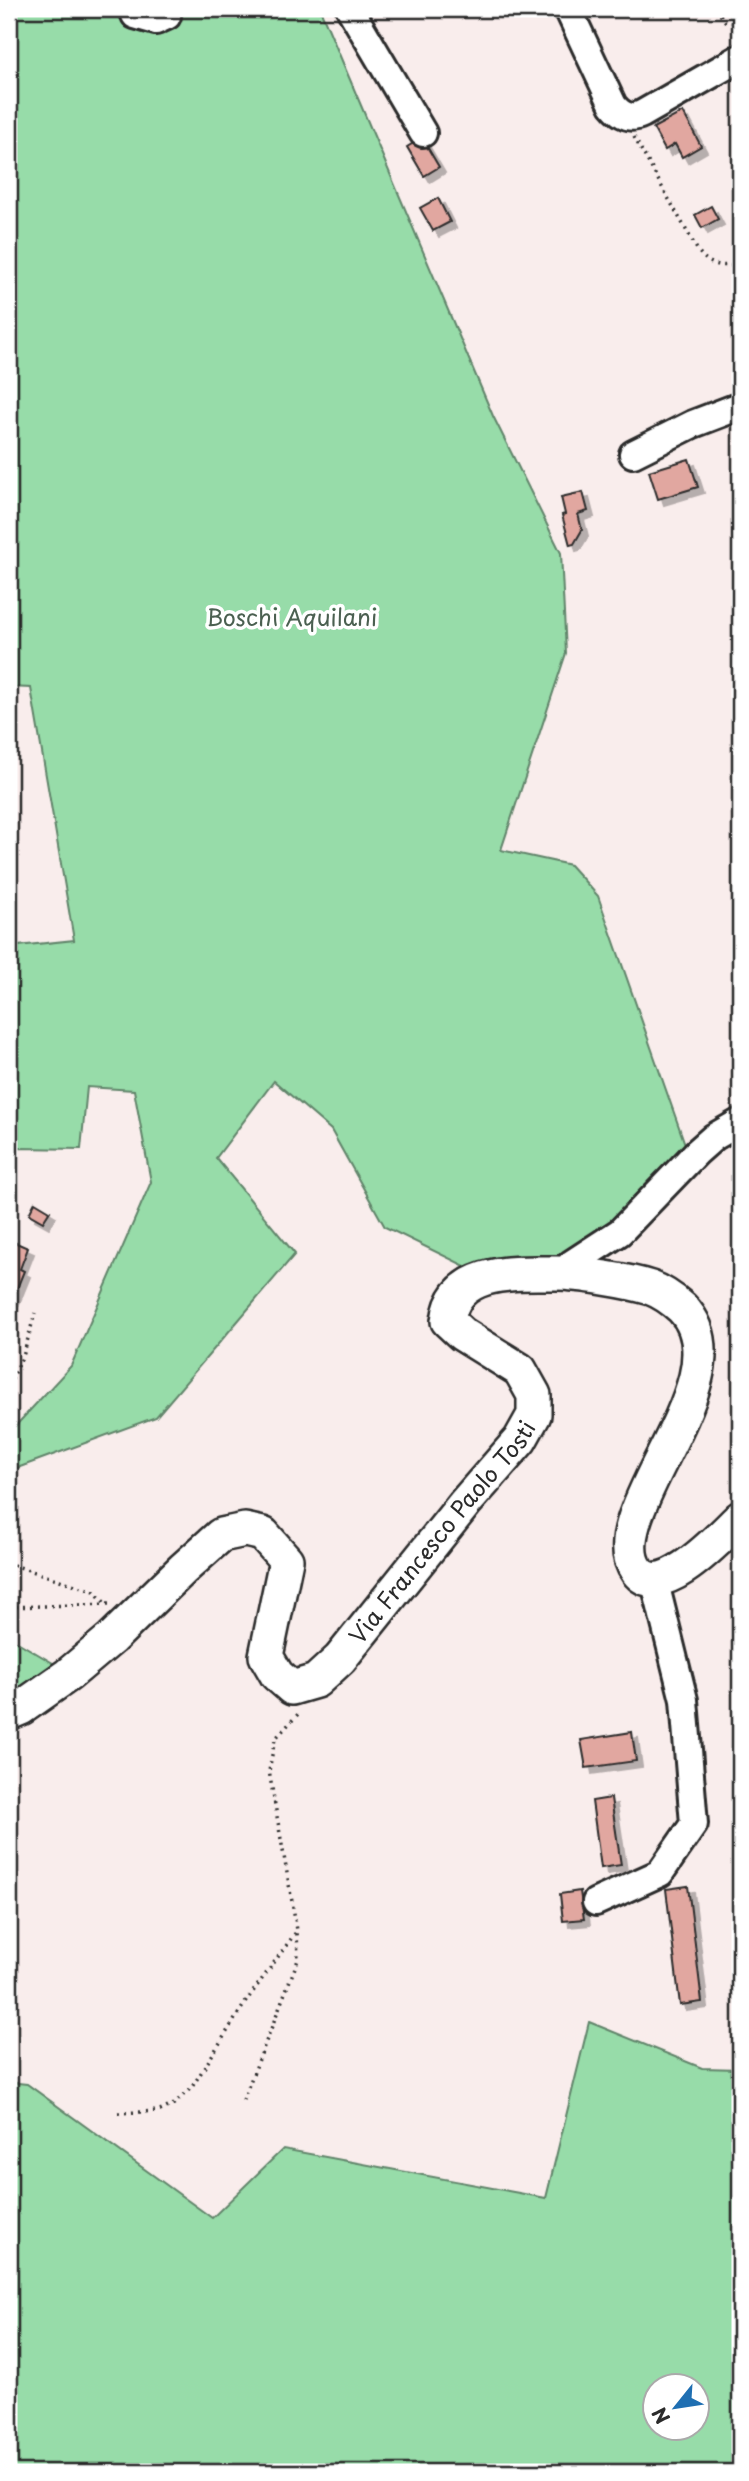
<svg xmlns="http://www.w3.org/2000/svg" width="749" height="2481" viewBox="0 0 749 2481" font-family="'Playpen Sans',sans-serif">
<defs>
<filter id="shadow"><feDropShadow dx="6" dy="6" stdDeviation="0" flood-color="#0004"/></filter>
</defs>
<rect width="100%" height="100%" fill="#f9edec"/>
<filter id="ink" filterUnits="userSpaceOnUse"><feTurbulence type="fractalNoise" baseFrequency=".0143" numOctaves="2"/><feDisplacementMap in="SourceGraphic" scale="14" xChannelSelector="R" yChannelSelector="G"/><feConvolveMatrix kernelMatrix="1 2 1 2 8 2 1 2 1" color-interpolation-filters="sRGB"/></filter>
<g filter="url(#ink)">
<!-- green -->
<g fill="#97dca9" stroke="#61846a" stroke-width="2" fill-rule="evenodd">
<path d="M 9,9 L 320,9 L 493,416 L 561,553 L 566,653 L 501,850 L 570,865 L 598,896 L 687,1150 L 580,1257 L 473,1270 L 385,1227 L 331,1130 L 274,1081 L 216,1158 L 295,1254 L 156,1417 L 9,1471 L 9,1433 L 71,1366 L 151,1182 L 134,1090 L 87,1087 L 81,1149 L 17,1148 L 9,1161 L 9,947 L 74,940 L 31,688 L 9,687 Z"/>
<path d="M 9,1637 L 63,1669 L 9,1704 Z"/>
<path d="M 589,2022 L 702,2068 L 740,2069 L 740,2472 L 9,2472 L 9,2082 L 27,2084 L 212,2218 L 283,2149 L 546,2198 ZM 654,2386 L 696,2386 L 696,2428 L 654,2428 Z"/>
</g>
<!-- building -->
<g fill="#e1a7a0" stroke="#2b2b2b" stroke-width="2" filter="url(#shadow)">
<path d="M 683,112 L 701,146 L 682,157 L 675,144 L 665,150 L 653,128 Z"/>
<path d="M 422,138 L 439,167 L 424,176 L 407,147 Z"/>
<path d="M 438,198 L 450,222 L 433,231 L 420,208 Z"/>
<path d="M 711,206 L 718,219 L 702,228 L 695,215 Z"/>
<path d="M 689,459 L 698,487 L 658,499 L 649,471 Z"/>
<path d="M 583,492 L 588,511 L 578,514 L 582,530 L 574,544 L 570,545 L 562,515 L 565,514 L 561,497 Z"/>
<path d="M 35,1202 L 50,1211 L 43,1222 L 29,1214 Z"/>
<path d="M 14,1242 L 28,1248 L 20,1269 L 24,1271 L 11,1303 L 9,1251 Z"/>
<path d="M 632,1732 L 636,1761 L 586,1768 L 581,1740 Z"/>
<path d="M 611,1798 L 621,1865 L 601,1868 L 592,1801 Z"/>
<path d="M 688,1886 L 702,2002 L 680,2005 L 666,1889 Z"/>
<path d="M 580,1891 L 584,1919 L 563,1921 L 560,1894 Z"/>
</g>
<g fill="none" stroke-linecap="round" stroke-linejoin="round">
<!-- minor casing -->
<g stroke="#2b2b2b" stroke-width="32">
<g id="minor">
<path d="M 350,9 L 423,133"/>
<path d="M 568,9 L 613,105 C 621,115 630,120 642,114 L 740,58"/>
<path d="M 135,15 L 156,21 L 167,16 L 168,9"/>
<path d="M 633,454 L 693,424 L 740,406"/>
<path d="M 569,1273 L 571,1264 L 620,1232 L 697,1152 L 714,1137 L 740,1122"/>
<path d="M 596,1902 L 660,1873 L 694,1824 L 684,1700 L 654,1579"/>
</g>
</g>
<!-- major casing -->
<g stroke="#2b2b2b" stroke-width="38">
<g id="major">
<path id="s1" d="M 9,1713 L 21,1708 L 68,1675 L 112,1638 L 183,1569 L 221,1535 L 245,1530 L 263,1534 L 286,1560 L 266,1656 L 277,1675 L 292,1688 L 316,1681 L 340,1659 L 465,1503 L 520,1440 L 534,1415 L 534,1395 L 520,1370 L 462,1334 L 448,1321 C 454,1268 516,1273 556,1273 C 579,1273 629,1281 651,1288 C 662,1292 673,1300 682,1308 C 749,1377 595,1515 637,1571 C 661,1603 723,1534 740,1518"/>
</g>
</g>
<!-- path -->
<g stroke="#2b2b2b" stroke-width="3.5" stroke-dasharray="2 5" stroke-linecap="butt">
<path d="M 716,9 L 725,21 L 740,24"/>
<path d="M 634,137 L 698,251 C 711,268 721,265 740,266"/>
<path d="M 9,1386 L 24,1353 L 35,1313"/>
<path d="M 13,1565 L 94,1591 L 106,1604"/>
<path d="M 9,1607 L 110,1604"/>
<path d="M 243,2100 L 298,1960 L 297,1930 L 269,1771 L 275,1739 L 300,1712"/>
<path d="M 118,2113 L 160,2111 L 174,2104 L 192,2087 L 247,2000 L 296,1932"/>
</g>
<!-- minor -->
<use href="#minor" stroke="#fff" stroke-width="26"/>
<!-- major -->
<use href="#major" stroke="#fff" stroke-width="33"/>
</g>
</g>
<g text-anchor="middle" stroke-width="7" stroke-linejoin="round" paint-order="stroke">
<!-- park labels -->
<g font-size="23" fill="#4b6051" stroke="#fff">
<text x="292" y="626">Boschi Aquilani</text>
</g>
<!-- street labels -->
<g font-size="23" fill="#2b2b2b" stroke="#fff">
<text dy="8" stroke="none"><textPath href="#s1" startOffset="716">Via Francesco Paolo Tosti</textPath></text>
</g>
</g>
<!-- margin -->
<rect width="749" height="2481" fill="none" stroke="#fff" stroke-width="35"/>
<rect x="18" y="18" width="714" height="2446" fill="none" stroke="#2b2b2b" stroke-width="2.5" filter="url(#ink)"/>
<!-- north arrow -->
<g transform="translate(676 2407) rotate(240)"><circle r="33" fill="#ffffff" stroke="#aaaaaa" stroke-width="2"/>
<path d="M0-5L12 26L0 18L-12 26Z" fill="#1f6fb2"/>
<text y="-10" font-size="19" font-weight="bold" text-anchor="middle" fill="#2b2b2b">N</text>
</g>
</svg>
